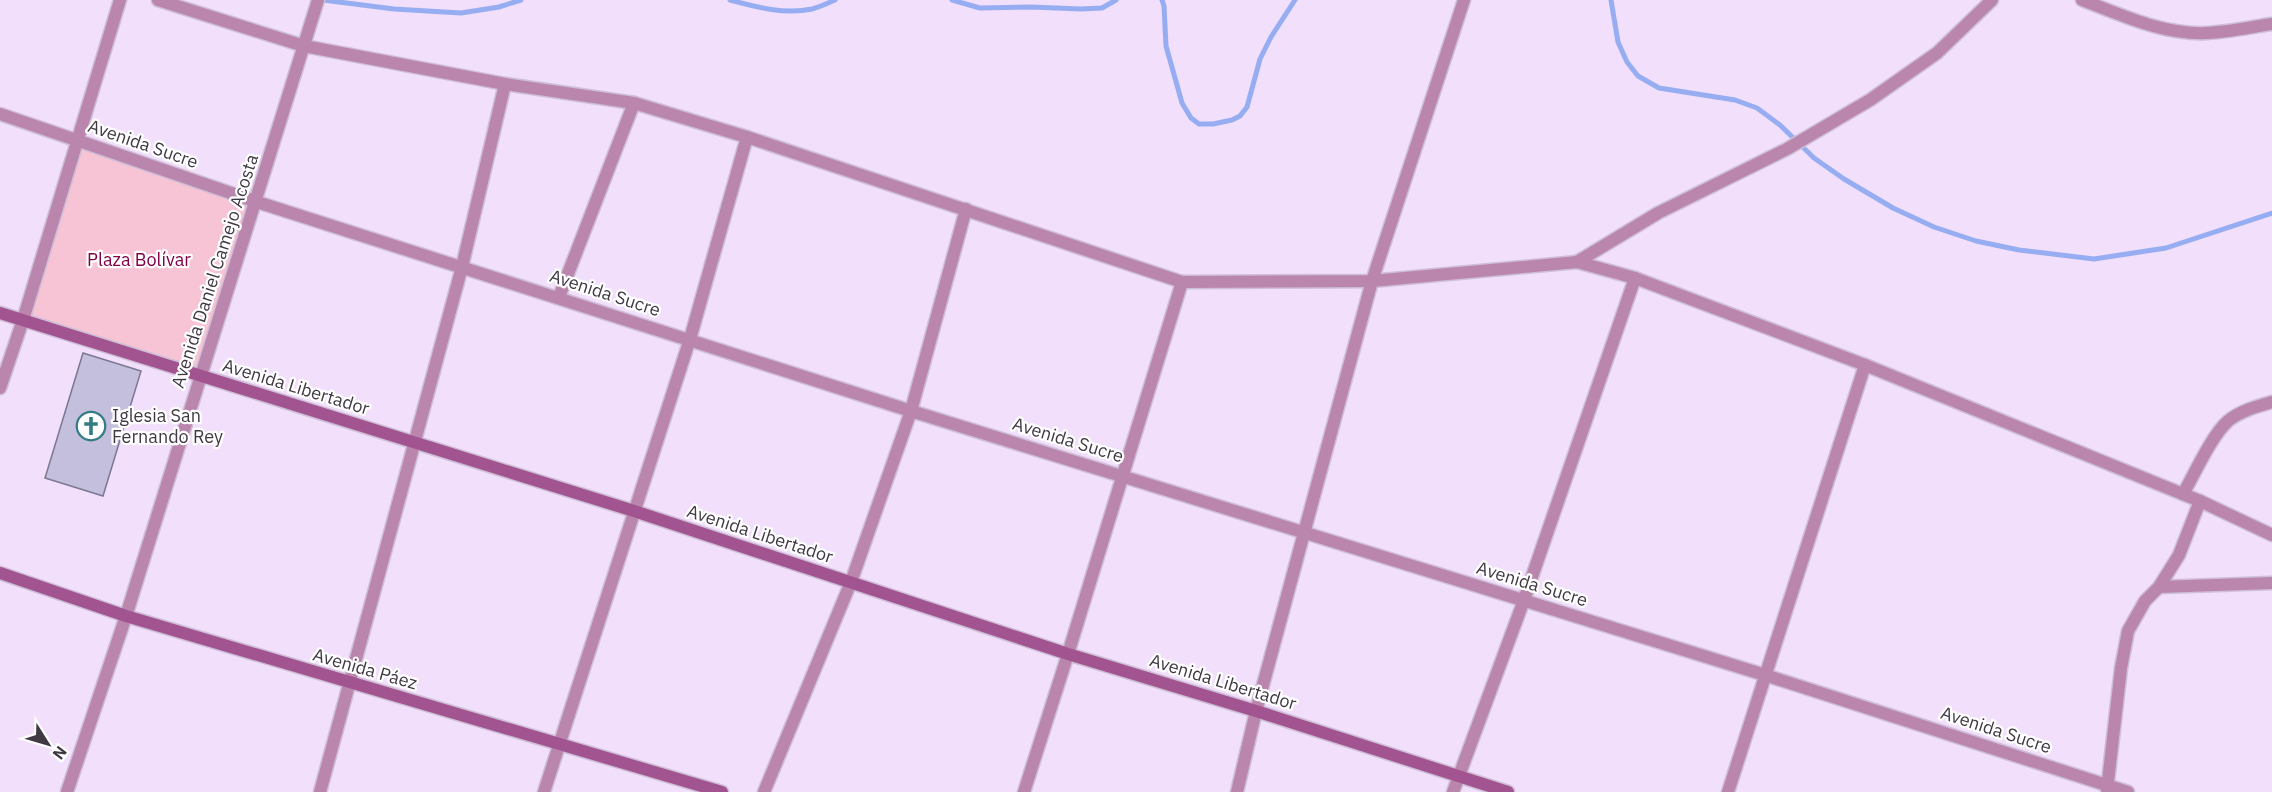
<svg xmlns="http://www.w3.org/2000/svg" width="2272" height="792" viewBox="0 0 2272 792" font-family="'IBM Plex Sans',sans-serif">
<rect width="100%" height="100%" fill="#f1dffb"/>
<!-- green -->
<path fill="#f6c4d4" d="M 77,141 L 257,202 L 200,377 L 23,320 Z"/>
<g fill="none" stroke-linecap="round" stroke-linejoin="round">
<!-- stream -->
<g stroke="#97adf2" stroke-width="5">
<path d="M 323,0 L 394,9 L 461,13 L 499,7 L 521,0"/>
<path d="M 730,0 C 756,7 785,15 812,9 C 820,7 828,3 835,0"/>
<path d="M 952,0 L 980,8 L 1031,7 L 1081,9 L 1102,8 L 1116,0"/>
<path d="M 1162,0 L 1164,6 L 1166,46 L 1182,103 L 1191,118 L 1199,124 L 1213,124 L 1232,120 L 1240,116 L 1247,107 L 1260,59 L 1271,37 L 1295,0"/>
<path d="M 1611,0 L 1618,42 L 1627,62 L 1638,76 L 1659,88 L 1735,100 L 1757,108 L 1780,125 L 1814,158 L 1844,179 L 1893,208 L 1934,227 L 1976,241 L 2019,250 L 2094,259 L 2166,248 L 2272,213"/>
</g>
</g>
<!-- building -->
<path fill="#c3bfdc" stroke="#7c7893" stroke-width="1.5" d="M 83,353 L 141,371 L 103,496 L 45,478 Z"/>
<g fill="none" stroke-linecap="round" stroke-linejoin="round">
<!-- minor casing -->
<g stroke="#cebed6" stroke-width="15">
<g id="minor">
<path d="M 158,0 L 304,46 L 505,84 L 634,103 L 747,137 L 1182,282 L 1372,281 L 1577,262 L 1635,278 L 1865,365 L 2200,501 L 2272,535"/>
<path d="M 2082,0 C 2122,15 2163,35 2207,33 C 2229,32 2251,27 2272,24"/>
<path d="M 0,114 L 257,202 L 911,411 L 1765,675 L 2128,792"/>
<path d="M 1577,262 L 1658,213 L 1787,149 L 1870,100 L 1937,53 L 1992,0"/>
<path d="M 559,297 L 634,103"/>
<path d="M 0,388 L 23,320 L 120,0"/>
<path d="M 2183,494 C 2194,475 2212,435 2228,421 C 2240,411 2258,406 2272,402"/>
<path d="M 2159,587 L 2272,583"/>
<path d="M 2107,790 L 2121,668 L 2128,631 L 2145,601 L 2159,587 L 2179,555 L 2200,501"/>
<path d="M 67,792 L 126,616 L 318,0"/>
<path d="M 320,792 L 462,267 L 505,84"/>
<path d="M 544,792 L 690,339 L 747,137"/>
<path d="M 764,792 L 851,582 L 911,411 L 966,209"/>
<path d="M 1024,792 L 1068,654 L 1182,282"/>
<path d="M 1237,792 L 1256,711 L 1372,281 L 1464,0"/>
<path d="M 1453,792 L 1524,600 L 1635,278"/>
<path d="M 1728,792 L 1865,365"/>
</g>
</g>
<!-- secondary casing -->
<g stroke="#cebed6" stroke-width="15">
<g id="secondary">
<path d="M 0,313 L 634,511 L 1068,654 L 1256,711 L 1508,792"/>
<path d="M 0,573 L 126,616 L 722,792"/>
</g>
</g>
<!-- minor -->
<use href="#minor" stroke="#bb86ae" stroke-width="12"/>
<!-- secondary -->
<use href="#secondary" stroke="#a25491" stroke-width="12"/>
</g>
<!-- icons -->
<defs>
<g id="church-ring" transform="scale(1.5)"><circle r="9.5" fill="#fff" stroke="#347c84" stroke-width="1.5"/><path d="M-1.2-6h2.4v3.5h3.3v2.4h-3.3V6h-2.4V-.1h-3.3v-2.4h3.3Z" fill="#347c84"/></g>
</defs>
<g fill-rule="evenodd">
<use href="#church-ring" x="91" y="426"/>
</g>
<g text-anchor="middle" stroke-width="4.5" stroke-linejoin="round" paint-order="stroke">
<!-- street labels -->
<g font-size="18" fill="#403944" stroke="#fff">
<text transform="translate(143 144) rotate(19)" y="6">Avenida Sucre</text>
<text transform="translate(215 271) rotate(-72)" y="6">Avenida Daniel Camejo Acosta</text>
<text transform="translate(605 293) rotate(18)" y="6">Avenida Sucre</text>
<text transform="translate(296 387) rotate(17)" y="6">Avenida Libertador</text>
<text transform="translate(1068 440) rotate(17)" y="6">Avenida Sucre</text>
<text transform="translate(760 534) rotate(18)" y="6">Avenida Libertador</text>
<text transform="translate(1532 584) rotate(17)" y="6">Avenida Sucre</text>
<text transform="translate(365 669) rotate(16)" y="6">Avenida Páez</text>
<text transform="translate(1223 682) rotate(17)" y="6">Avenida Libertador</text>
<text transform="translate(1996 730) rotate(18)" y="6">Avenida Sucre</text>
</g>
<!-- park labels -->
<g font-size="18" fill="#810146" stroke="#fff">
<text x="139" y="266">Plaza Bolívar</text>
</g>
<!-- poi labels -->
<g font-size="18" fill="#403944" stroke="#fff" text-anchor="start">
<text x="112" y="422">Iglesia San<tspan x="112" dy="21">Fernando Rey</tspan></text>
</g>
</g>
<!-- north arrow -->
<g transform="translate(48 744) rotate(127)" stroke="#ffffff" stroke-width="4.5" paint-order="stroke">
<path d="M0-4.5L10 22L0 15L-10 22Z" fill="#403944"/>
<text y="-9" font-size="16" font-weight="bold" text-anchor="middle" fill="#403944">N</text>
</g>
</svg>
